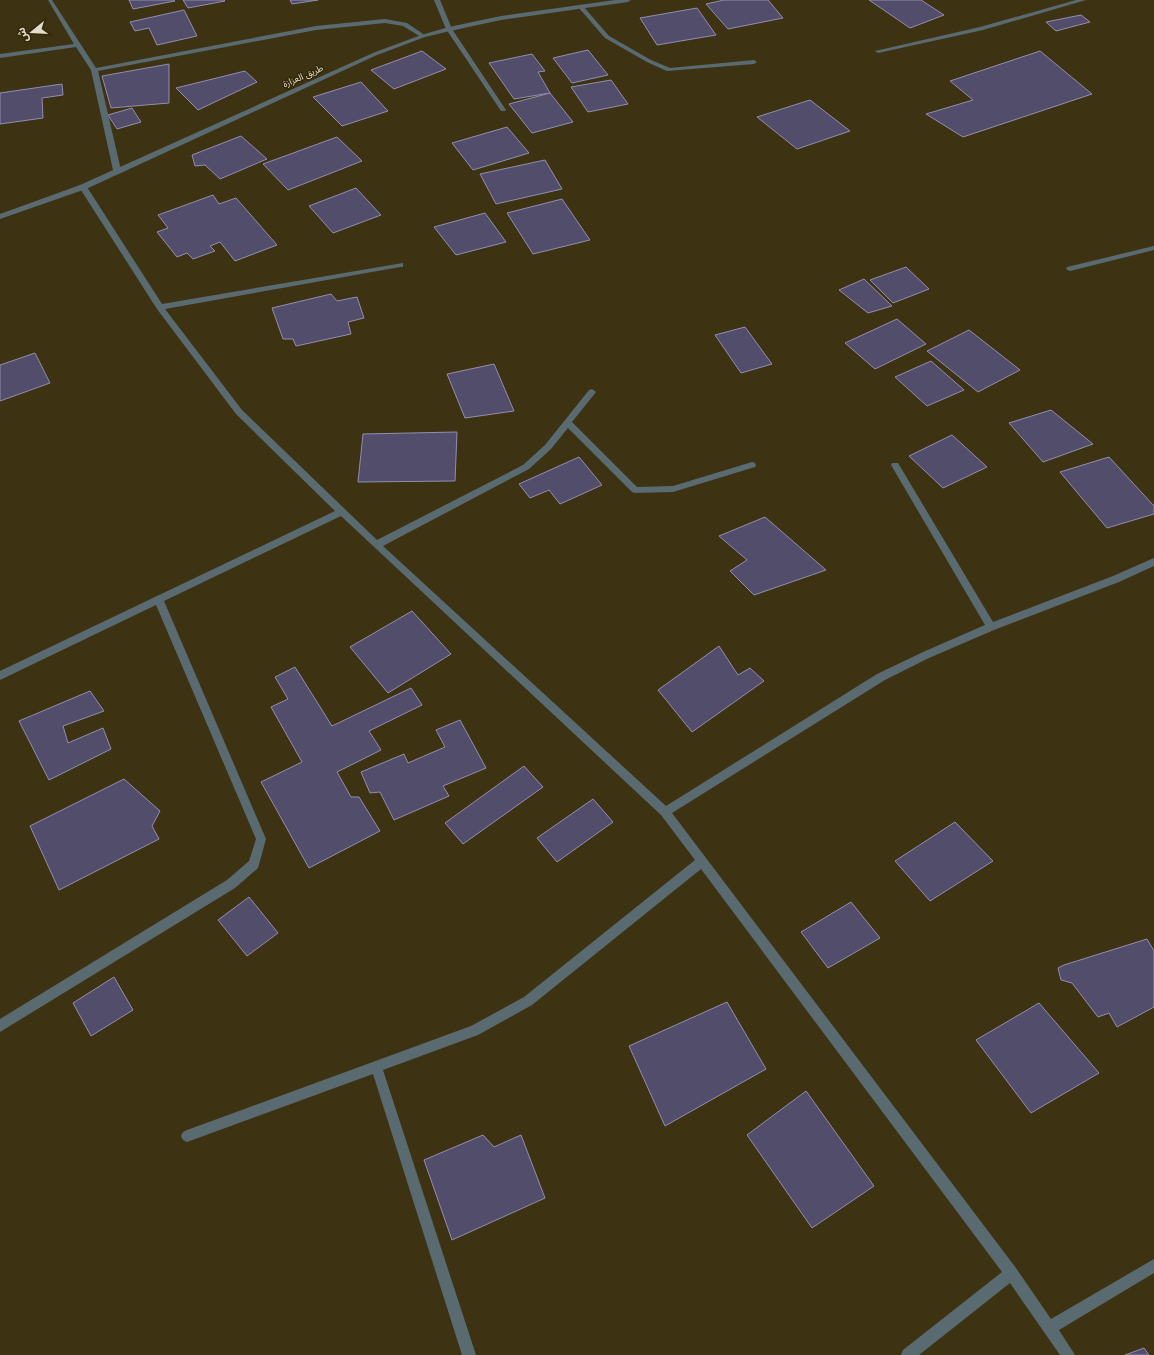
<svg xmlns="http://www.w3.org/2000/svg" width="1154" height="1355" viewBox="0 0 1154 1355" font-family="'Fira Sans','Noto Sans Arabic',sans-serif">
<rect width="100%" height="100%" fill="#3d3313"/>
<!-- building -->
<g fill="#524d6b" stroke="#928eaf">
<path d="M 129,0 L 174,0 L 175,1 L 133,9 Z"/>
<path d="M 183,0 L 224,0 L 225,1 L 188,8 Z"/>
<path d="M 290,0 L 318,0 L 292,4 Z"/>
<path d="M 724,0 L 768,0 L 783,18 L 728,29 L 706,4 Z"/>
<path d="M 869,0 L 921,0 L 944,15 L 910,28 Z"/>
<path d="M 697,8 L 716,35 L 657,45 L 640,18 Z"/>
<path d="M 184,10 L 197,36 L 157,45 L 149,28 L 135,31 L 130,22 Z"/>
<path d="M 1081,15 L 1090,22 L 1056,31 L 1046,22 Z"/>
<path d="M 588,50 L 608,75 L 572,83 L 553,58 Z"/>
<path d="M 422,51 L 446,69 L 394,89 L 371,70 Z"/>
<path d="M 1040,51 L 1092,94 L 963,137 L 926,114 L 973,100 L 950,81 Z"/>
<path d="M 532,54 L 545,71 L 538,72 L 550,93 L 514,99 L 489,63 Z"/>
<path d="M 169,64 L 169,103 L 111,108 L 102,76 Z"/>
<path d="M 245,71 L 257,82 L 198,110 L 176,88 Z"/>
<path d="M 611,80 L 628,104 L 588,112 L 571,87 Z"/>
<path d="M 361,82 L 388,111 L 342,126 L 313,97 Z"/>
<path d="M 62,84 L 63,95 L 42,98 L 43,118 L 0,124 L 0,93 Z"/>
<path d="M 550,93 L 573,122 L 532,133 L 509,104 Z"/>
<path d="M 810,100 L 850,131 L 797,149 L 757,117 Z"/>
<path d="M 132,108 L 141,122 L 117,129 L 108,115 Z"/>
<path d="M 507,127 L 529,153 L 473,170 L 452,143 Z"/>
<path d="M 241,136 L 267,159 L 220,179 L 205,165 L 195,166 L 192,155 Z"/>
<path d="M 337,137 L 362,161 L 288,190 L 263,164 Z"/>
<path d="M 545,160 L 562,189 L 496,204 L 480,174 Z"/>
<path d="M 356,188 L 381,215 L 333,233 L 309,206 Z"/>
<path d="M 213,195 L 219,204 L 236,198 L 277,245 L 235,261 L 220,242 L 210,246 L 215,251 L 193,259 L 187,253 L 177,257 L 157,232 L 168,228 L 158,215 Z"/>
<path d="M 562,199 L 590,240 L 533,254 L 507,213 Z"/>
<path d="M 485,213 L 506,242 L 456,255 L 434,227 Z"/>
<path d="M 906,267 L 929,289 L 893,303 L 870,280 Z"/>
<path d="M 864,279 L 892,306 L 868,313 L 839,290 Z"/>
<path d="M 331,294 L 337,301 L 357,297 L 364,318 L 348,322 L 351,334 L 296,346 L 293,339 L 283,339 L 272,308 Z"/>
<path d="M 897,319 L 926,344 L 875,369 L 845,343 Z"/>
<path d="M 745,327 L 772,364 L 741,373 L 715,335 Z"/>
<path d="M 969,330 L 1020,370 L 978,392 L 927,351 Z"/>
<path d="M 35,353 L 50,383 L 0,401 L 0,365 Z"/>
<path d="M 931,361 L 964,390 L 927,406 L 895,377 Z"/>
<path d="M 494,364 L 514,411 L 465,418 L 447,374 Z"/>
<path d="M 1051,410 L 1093,444 L 1043,462 L 1009,423 Z"/>
<path d="M 457,432 L 455,481 L 358,482 L 363,434 Z"/>
<path d="M 952,435 L 987,467 L 943,488 L 909,456 Z"/>
<path d="M 579,457 L 602,485 L 560,504 L 549,490 L 530,498 L 519,484 Z"/>
<path d="M 1109,457 L 1154,506 L 1154,514 L 1107,528 L 1060,472 Z"/>
<path d="M 765,517 L 826,570 L 754,595 L 730,571 L 747,560 L 719,536 Z"/>
<path d="M 412,611 L 451,654 L 388,693 L 350,647 Z"/>
<path d="M 719,646 L 738,675 L 750,668 L 764,681 L 692,732 L 658,690 Z"/>
<path d="M 295,667 L 332,726 L 411,688 L 422,705 L 369,731 L 381,750 L 337,772 L 351,797 L 359,797 L 380,831 L 309,868 L 261,782 L 302,762 L 271,707 L 288,699 L 275,677 Z"/>
<path d="M 90,691 L 104,711 L 63,726 L 68,743 L 103,728 L 111,749 L 49,780 L 19,721 Z"/>
<path d="M 460,720 L 486,768 L 443,786 L 449,796 L 394,820 L 380,792 L 370,793 L 361,772 L 404,754 L 408,763 L 445,747 L 436,730 Z"/>
<path d="M 524,766 L 543,787 L 463,844 L 445,823 Z"/>
<path d="M 124,779 L 160,811 L 152,826 L 159,839 L 59,890 L 30,826 Z"/>
<path d="M 593,799 L 613,822 L 557,862 L 537,838 Z"/>
<path d="M 955,822 L 993,861 L 930,901 L 895,861 Z"/>
<path d="M 249,897 L 278,933 L 247,956 L 218,920 Z"/>
<path d="M 851,902 L 880,938 L 828,968 L 801,932 Z"/>
<path d="M 1147,939 L 1154,951 L 1154,1007 L 1117,1027 L 1109,1013 L 1098,1017 L 1072,983 L 1061,980 L 1058,968 L 1064,965 Z"/>
<path d="M 114,977 L 133,1010 L 91,1036 L 73,1003 Z"/>
<path d="M 727,1002 L 766,1069 L 665,1126 L 629,1046 Z"/>
<path d="M 1039,1003 L 1099,1073 L 1031,1113 L 976,1040 Z"/>
<path d="M 806,1091 L 874,1186 L 812,1228 L 747,1135 Z"/>
<path d="M 483,1135 L 494,1147 L 521,1135 L 545,1198 L 452,1240 L 424,1160 Z"/>
<path d="M 1144,1348 L 1149,1355 L 1125,1355 Z"/>
</g>
<g fill="none" stroke-linecap="round" stroke-linejoin="round">
<!-- minor -->
<g fill="#5a6a71" fill-rule="evenodd">
<path d="M 48,0 L 52,0 L 96,68 L 316,26 L 385,19 L 407,23 L 426,36 L 421,37 L 403,26 L 385,23 L 316,30 L 98,71 L 121,170 L 117,172 L 113,170 L 91,70 L 76,47 L 0,58 L 0,54 L 74,44 Z"/>
<path d="M 434,0 L 440,0 L 452,29 L 506,110 L 505,111 L 501,111 L 446,29 Z"/>
<path d="M 1076,0 L 1086,0 L 983,30 L 878,53 L 875,51 L 980,27 Z"/>
<path d="M 579,6 L 583,6 L 609,36 L 651,60 L 670,68 L 754,60 L 757,62 L 754,64 L 667,71 L 647,62 L 605,38 L 579,8 Z"/>
<path d="M 80,185 L 86,185 L 87,187 L 162,304 L 403,263 L 403,267 L 400,267 L 165,309 L 242,410 L 377,540 L 523,465 L 545,445 L 589,390 L 592,389 L 596,392 L 572,422 L 637,487 L 673,486 L 752,462 L 755,463 L 756,465 L 755,467 L 673,492 L 635,493 L 632,492 L 568,428 L 551,449 L 529,469 L 383,546 L 666,806 L 877,674 L 923,652 L 985,625 L 891,465 L 892,463 L 898,463 L 993,622 L 1113,576 L 1154,558 L 1154,566 L 1119,582 L 994,630 L 929,658 L 885,680 L 672,813 L 1016,1268 L 1051,1319 L 1154,1259 L 1154,1273 L 1059,1330 L 1075,1355 L 1060,1355 L 1010,1283 L 919,1355 L 901,1355 L 903,1350 L 1002,1272 L 701,869 L 532,1005 L 478,1035 L 383,1070 L 476,1355 L 462,1355 L 373,1074 L 187,1142 L 183,1140 L 181,1136 L 183,1132 L 187,1130 L 471,1026 L 524,997 L 695,860 L 661,815 L 341,516 L 164,601 L 266,839 L 258,868 L 235,888 L 0,1032 L 0,1019 L 227,880 L 249,861 L 256,839 L 156,605 L 0,680 L 0,671 L 335,511 L 236,414 L 157,309 L 79,187 Z"/>
<path d="M 1154,246 L 1154,250 L 1070,271 L 1066,269 L 1067,267 Z"/>
</g>
<!-- tertiary -->
<path fill="#5a6a71" fill-rule="evenodd" d="M 615,0 L 631,0 L 628,2 L 501,20 L 450,31 L 425,37 L 377,55 L 86,189 L 0,219 L 0,214 L 80,185 L 373,53 L 421,35 L 449,27 L 501,16 Z"/>
</g>
<g text-anchor="middle" stroke-width="3" stroke-linejoin="round" paint-order="stroke">
<!-- far-street labels -->
<g font-size="9" fill="#e2dcca" stroke="#332908">
<text transform="translate(303 76) rotate(-24)" y="3">طريق العزازة</text>
</g>
</g>
<!-- north arrow -->
<g transform="translate(32 32) rotate(252)" stroke="#332908" stroke-width="3" paint-order="stroke">
<path d="M0-3L7 15L0 10L-7 15Z" fill="#e2dcca"/>
<text y="-6" font-size="11" font-weight="bold" text-anchor="middle" fill="#e2dcca">ش</text>
</g>
</svg>
